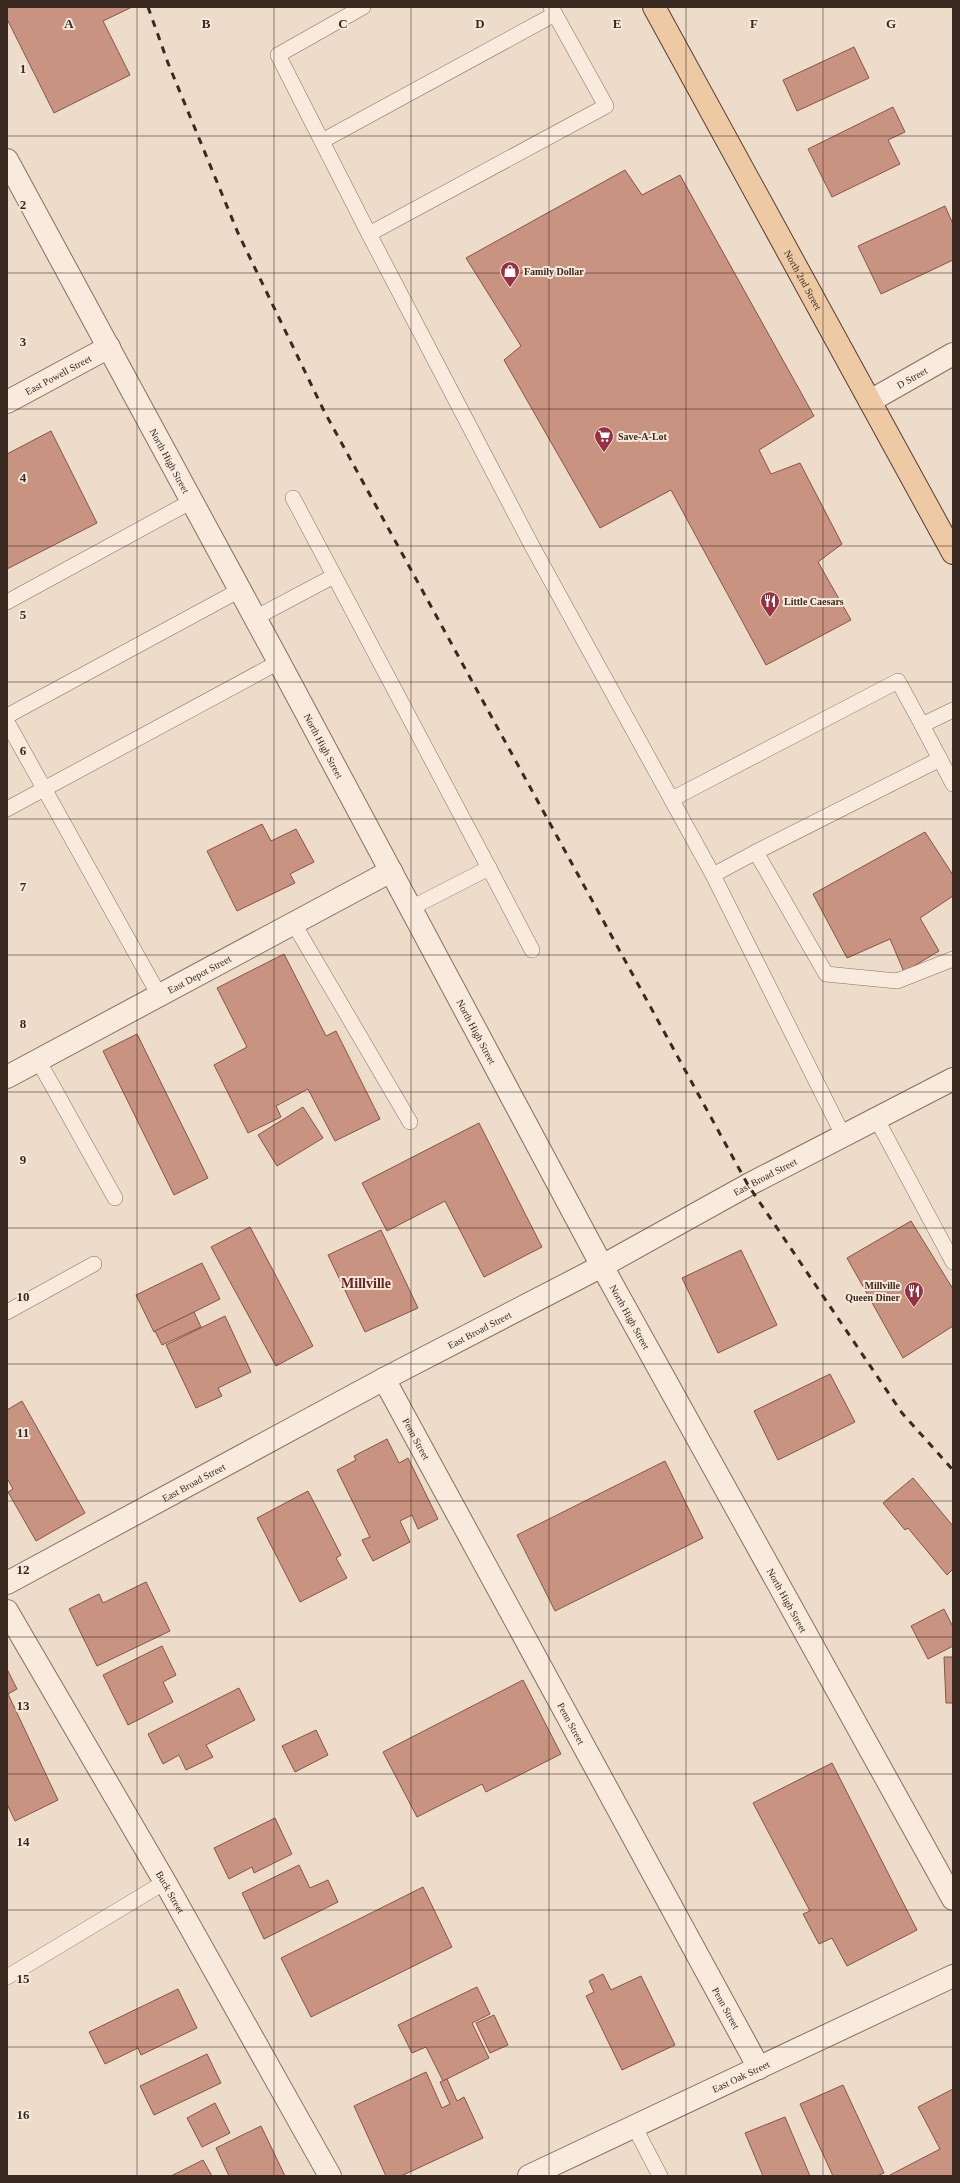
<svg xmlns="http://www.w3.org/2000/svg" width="960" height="2183" viewBox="0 0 960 2183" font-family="Georgia,serif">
<rect width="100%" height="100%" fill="#eddcc9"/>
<!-- building -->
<g fill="#c99381" stroke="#875445">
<path d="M 7,7 L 132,7 L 103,21 L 130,75 L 54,113 L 7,19 Z"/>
<path d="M 854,47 L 869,78 L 797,111 L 783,80 Z"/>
<path d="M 893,107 L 905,132 L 888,140 L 900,164 L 832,197 L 808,149 Z"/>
<path d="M 625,170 L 642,195 L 680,175 L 814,416 L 759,450 L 771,474 L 800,463 L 842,544 L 818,562 L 851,620 L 766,665 L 671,490 L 600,528 L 504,360 L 521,346 L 466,258 Z"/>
<path d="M 945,206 L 953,224 L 953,260 L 881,294 L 858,246 Z"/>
<path d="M 51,431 L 97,523 L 7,569 L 7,454 Z"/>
<path d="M 262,824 L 271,841 L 296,829 L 314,862 L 290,874 L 295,883 L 237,911 L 207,851 Z"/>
<path d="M 925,832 L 953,875 L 953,896 L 920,918 L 939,951 L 904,972 L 890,939 L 847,958 L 813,894 Z"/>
<path d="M 284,954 L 326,1036 L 336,1031 L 380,1119 L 335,1141 L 308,1089 L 276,1106 L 281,1117 L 248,1133 L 214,1065 L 247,1047 L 217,988 Z"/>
<path d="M 137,1034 L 208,1178 L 174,1195 L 103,1051 Z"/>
<path d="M 303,1107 L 323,1138 L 277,1166 L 258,1135 Z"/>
<path d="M 479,1123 L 542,1247 L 484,1277 L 445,1201 L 387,1231 L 362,1183 Z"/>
<path d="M 911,1221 L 953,1289 L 953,1326 L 903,1358 L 847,1258 Z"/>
<path d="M 250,1227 L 313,1346 L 276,1366 L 211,1247 Z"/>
<path d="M 381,1230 L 418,1308 L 365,1332 L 328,1255 Z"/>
<path d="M 741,1250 L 777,1325 L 718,1353 L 682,1278 Z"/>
<path d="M 202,1263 L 220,1299 L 154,1332 L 136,1295 Z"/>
<path d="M 194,1312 L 201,1327 L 162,1345 L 155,1331 Z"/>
<path d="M 225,1316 L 251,1372 L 218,1388 L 222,1396 L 196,1408 L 166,1345 Z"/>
<path d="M 830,1374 L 855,1422 L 778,1460 L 754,1411 Z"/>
<path d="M 22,1401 L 85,1513 L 36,1541 L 8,1492 L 13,1489 L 7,1478 L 7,1410 Z"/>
<path d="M 387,1439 L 399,1463 L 408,1458 L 438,1519 L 418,1529 L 412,1515 L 400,1521 L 410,1542 L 373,1561 L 362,1540 L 370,1537 L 337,1470 L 356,1460 L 354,1456 Z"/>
<path d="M 665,1461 L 703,1538 L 555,1611 L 517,1535 Z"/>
<path d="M 913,1478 L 953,1526 L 953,1569 L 947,1575 L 908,1528 L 905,1530 L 883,1503 Z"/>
<path d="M 308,1491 L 341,1555 L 336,1558 L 347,1578 L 300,1602 L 257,1518 Z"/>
<path d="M 146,1582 L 170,1631 L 97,1666 L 69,1609 L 99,1594 L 103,1603 Z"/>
<path d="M 944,1609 L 953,1627 L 953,1646 L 928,1659 L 911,1626 Z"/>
<path d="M 162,1646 L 176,1675 L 163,1682 L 173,1702 L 128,1725 L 103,1675 Z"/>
<path d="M 944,1657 L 953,1657 L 953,1703 L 946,1703 Z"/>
<path d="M 7,1669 L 17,1689 L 8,1694 L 58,1800 L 15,1821 L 7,1804 Z"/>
<path d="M 523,1680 L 561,1754 L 486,1792 L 482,1784 L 417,1817 L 383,1752 Z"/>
<path d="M 239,1688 L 255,1720 L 206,1745 L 213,1757 L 186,1770 L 179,1755 L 163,1764 L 148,1734 Z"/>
<path d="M 316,1730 L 328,1755 L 295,1772 L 282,1746 Z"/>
<path d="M 832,1763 L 917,1930 L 847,1966 L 832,1938 L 819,1944 L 803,1914 L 810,1911 L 753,1803 Z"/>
<path d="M 275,1818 L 292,1854 L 254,1873 L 252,1867 L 229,1879 L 214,1848 Z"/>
<path d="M 299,1865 L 310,1888 L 328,1880 L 338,1902 L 264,1939 L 242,1893 Z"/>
<path d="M 423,1887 L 452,1947 L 311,2017 L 281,1958 Z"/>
<path d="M 603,1974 L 611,1990 L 641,1976 L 675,2045 L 622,2070 L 586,1996 L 594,1992 L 589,1981 Z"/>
<path d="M 477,1987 L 490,2014 L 472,2023 L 489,2058 L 443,2081 L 426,2047 L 412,2053 L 398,2025 Z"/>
<path d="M 178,1989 L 197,2028 L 141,2055 L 138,2048 L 105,2064 L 89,2032 Z"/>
<path d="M 494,2015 L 508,2045 L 490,2053 L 476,2023 Z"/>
<path d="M 207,2054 L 221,2083 L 154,2115 L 140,2086 Z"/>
<path d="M 426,2072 L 442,2108 L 450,2104 L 440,2082 L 447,2079 L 457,2101 L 464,2097 L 483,2138 L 401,2176 L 386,2176 L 354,2106 Z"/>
<path d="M 843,2085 L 884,2173 L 877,2176 L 833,2176 L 800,2104 Z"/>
<path d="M 953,2089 L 953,2176 L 891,2176 L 890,2175 L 940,2149 L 918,2107 Z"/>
<path d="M 215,2103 L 230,2133 L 202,2147 L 187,2118 Z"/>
<path d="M 785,2117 L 810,2176 L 763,2176 L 745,2133 Z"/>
<path d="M 261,2126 L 285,2176 L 229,2176 L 216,2148 Z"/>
<path d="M 203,2160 L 212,2176 L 171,2176 Z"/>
</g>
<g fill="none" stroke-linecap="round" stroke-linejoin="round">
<!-- service casing -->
<g stroke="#896e5e" stroke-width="16">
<g id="service">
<path d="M 363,7 L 278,55 L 369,234 L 532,546 L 713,875 L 843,1135"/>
<path d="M 322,141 L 555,14"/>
<path d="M 369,234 L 606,106 L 551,7"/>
<path d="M 293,498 L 489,868 L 411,908"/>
<path d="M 7,602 L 192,501"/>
<path d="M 255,618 L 334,576"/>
<path d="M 953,710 L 922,725 L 953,784"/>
<path d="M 7,716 L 240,590"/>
<path d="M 7,722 L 159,995"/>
<path d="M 672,799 L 898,681 L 922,725"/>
<path d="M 7,809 L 279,662"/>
<path d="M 756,852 L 940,759"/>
<path d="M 489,868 L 532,950"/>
<path d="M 713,875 L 756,852 L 826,974 L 897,981 L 953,959"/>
<path d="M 294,924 L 410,1122"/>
<path d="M 38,1060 L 115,1198"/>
<path d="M 876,1118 L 953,1262"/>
<path d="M 7,1312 L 94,1264"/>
<path d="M 7,1977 L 165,1882"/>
<path d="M 634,2126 L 660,2176"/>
</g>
</g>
<!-- minor casing -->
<g stroke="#896e5e" stroke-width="24">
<g id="minor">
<path id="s1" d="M 870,401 L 953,354"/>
<path id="s2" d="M 7,402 L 109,347"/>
<path id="s3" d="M 7,1077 L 391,871"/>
<path id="s4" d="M 384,1379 L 759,2068"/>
<path id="s5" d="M 7,1583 L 384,1379 L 602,1266 L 748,1185 L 953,1079"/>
<path id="s6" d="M 7,1611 L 165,1882 L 330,2176"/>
<path id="s7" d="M 529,2176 L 953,1976"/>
</g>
</g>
<!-- tertiary casing -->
<g stroke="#896e5e" stroke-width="24">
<g id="tertiary">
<path id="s8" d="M 7,160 L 279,662 L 602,1266 L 953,1899"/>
</g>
</g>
<!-- primary casing -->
<g stroke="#573d32" stroke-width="24">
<g id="primary">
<path id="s9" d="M 654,7 L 953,553"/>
</g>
</g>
<!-- service -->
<use href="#service" stroke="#f8ebdd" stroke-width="15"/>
<!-- minor -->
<use href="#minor" stroke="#f8ebdd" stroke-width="22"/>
<!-- tertiary -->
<use href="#tertiary" stroke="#f8ebdd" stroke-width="22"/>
<!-- primary -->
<use href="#primary" stroke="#edcaa4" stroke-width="22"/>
<!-- rail -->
<path stroke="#3a2921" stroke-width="3" stroke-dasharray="7 7" stroke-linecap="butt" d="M 148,7 L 168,63 L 238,233 L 324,411 L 748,1185 L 902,1413 L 953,1470"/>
</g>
<!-- grid -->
<path fill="none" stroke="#3a2921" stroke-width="1" stroke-opacity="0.55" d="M 137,7 L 137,2176M 274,7 L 274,2176M 411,7 L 411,2176M 549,7 L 549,2176M 686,7 L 686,2176M 823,7 L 823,2176M 7,136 L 953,136M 7,273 L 953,273M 7,409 L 953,409M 7,546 L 953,546M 7,682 L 953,682M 7,819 L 953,819M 7,955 L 953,955M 7,1092 L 953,1092M 7,1228 L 953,1228M 7,1364 L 953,1364M 7,1501 L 953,1501M 7,1637 L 953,1637M 7,1774 L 953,1774M 7,1910 L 953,1910M 7,2047 L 953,2047"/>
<!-- icons -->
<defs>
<g id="shop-pin" transform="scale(1)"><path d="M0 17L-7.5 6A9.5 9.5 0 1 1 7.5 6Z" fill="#953143" stroke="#f5e8d9"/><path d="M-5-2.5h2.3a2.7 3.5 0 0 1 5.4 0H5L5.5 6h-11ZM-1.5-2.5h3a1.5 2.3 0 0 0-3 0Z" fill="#fff"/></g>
<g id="supermarket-pin" transform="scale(1)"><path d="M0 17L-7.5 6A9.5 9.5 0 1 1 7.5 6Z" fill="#953143" stroke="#f5e8d9"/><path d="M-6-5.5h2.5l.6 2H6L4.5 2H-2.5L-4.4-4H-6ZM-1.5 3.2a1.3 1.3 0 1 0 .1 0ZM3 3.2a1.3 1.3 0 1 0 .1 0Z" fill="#fff"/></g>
<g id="restaurant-pin" transform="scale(1)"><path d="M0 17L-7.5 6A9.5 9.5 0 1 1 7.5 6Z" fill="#953143" stroke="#f5e8d9"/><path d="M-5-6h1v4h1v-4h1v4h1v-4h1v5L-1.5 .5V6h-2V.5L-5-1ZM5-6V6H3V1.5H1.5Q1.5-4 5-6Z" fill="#fff"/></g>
</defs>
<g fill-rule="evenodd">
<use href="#shop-pin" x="510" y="271"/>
<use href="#supermarket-pin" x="604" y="436"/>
<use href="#restaurant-pin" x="770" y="601"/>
<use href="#restaurant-pin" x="914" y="1291"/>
</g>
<g text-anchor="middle" stroke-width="4" stroke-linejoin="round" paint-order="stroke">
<!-- poi labels -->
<g font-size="10" font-weight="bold" fill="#3a2921" stroke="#f5e8d9" text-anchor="start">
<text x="524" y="275">Family Dollar</text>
<text x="618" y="440">Save-A-Lot</text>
<text x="784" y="605">Little Caesars</text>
<text x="900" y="1289" text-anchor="end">Millville<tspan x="900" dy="12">Queen Diner</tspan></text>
</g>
<!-- street labels -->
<g font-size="10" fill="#3a2921" stroke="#f5e8d9">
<text dy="4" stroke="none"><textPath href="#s9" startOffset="311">North 2nd Street</textPath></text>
<text dy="4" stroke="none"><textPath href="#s2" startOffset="58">East Powell Street</textPath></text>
<text dy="4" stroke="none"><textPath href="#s1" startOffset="48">D Street</textPath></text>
<text dy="4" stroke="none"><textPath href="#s8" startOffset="342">North High Street</textPath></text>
<text dy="4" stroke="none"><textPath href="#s8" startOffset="666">North High Street</textPath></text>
<text dy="4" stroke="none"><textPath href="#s3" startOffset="218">East Depot Street</textPath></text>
<text dy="4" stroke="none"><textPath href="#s8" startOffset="990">North High Street</textPath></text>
<text dy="4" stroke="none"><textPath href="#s5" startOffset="860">East Broad Street</textPath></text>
<text dy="4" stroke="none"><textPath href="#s8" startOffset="1314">North High Street</textPath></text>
<text dy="4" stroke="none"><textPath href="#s5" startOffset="536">East Broad Street</textPath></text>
<text dy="4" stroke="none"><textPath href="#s4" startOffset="68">Penn Street</textPath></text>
<text dy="4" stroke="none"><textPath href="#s5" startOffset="212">East Broad Street</textPath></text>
<text dy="4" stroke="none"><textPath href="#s8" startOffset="1638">North High Street</textPath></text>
<text dy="4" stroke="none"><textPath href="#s4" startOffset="392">Penn Street</textPath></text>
<text dy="4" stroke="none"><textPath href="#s6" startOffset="325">Buck Street</textPath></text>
<text dy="4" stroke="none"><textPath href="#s4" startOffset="716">Penn Street</textPath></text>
<text dy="4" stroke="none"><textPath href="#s7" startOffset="234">East Oak Street</textPath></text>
</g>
<!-- district labels -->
<g font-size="14" font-weight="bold" fill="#652523" stroke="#f5e8d9">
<text x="366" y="1288">Millville</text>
</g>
</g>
<g font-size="13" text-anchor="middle" font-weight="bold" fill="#3a2921" stroke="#f5e8d9" stroke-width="4" stroke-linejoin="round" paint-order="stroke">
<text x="69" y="28">A</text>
<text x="206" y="28">B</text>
<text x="343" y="28">C</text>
<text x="480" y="28">D</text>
<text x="617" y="28">E</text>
<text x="754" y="28">F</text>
<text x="891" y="28">G</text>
<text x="23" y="73">1</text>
<text x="23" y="209">2</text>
<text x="23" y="346">3</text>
<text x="23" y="482">4</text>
<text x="23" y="619">5</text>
<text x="23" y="755">6</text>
<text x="23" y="891">7</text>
<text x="23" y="1028">8</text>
<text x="23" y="1164">9</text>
<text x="23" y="1301">10</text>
<text x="23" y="1437">11</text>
<text x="23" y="1574">12</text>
<text x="23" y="1710">13</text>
<text x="23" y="1846">14</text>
<text x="23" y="1983">15</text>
<text x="23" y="2119">16</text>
</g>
<!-- border -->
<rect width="960" height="2183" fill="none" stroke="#3a2921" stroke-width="16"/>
</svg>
